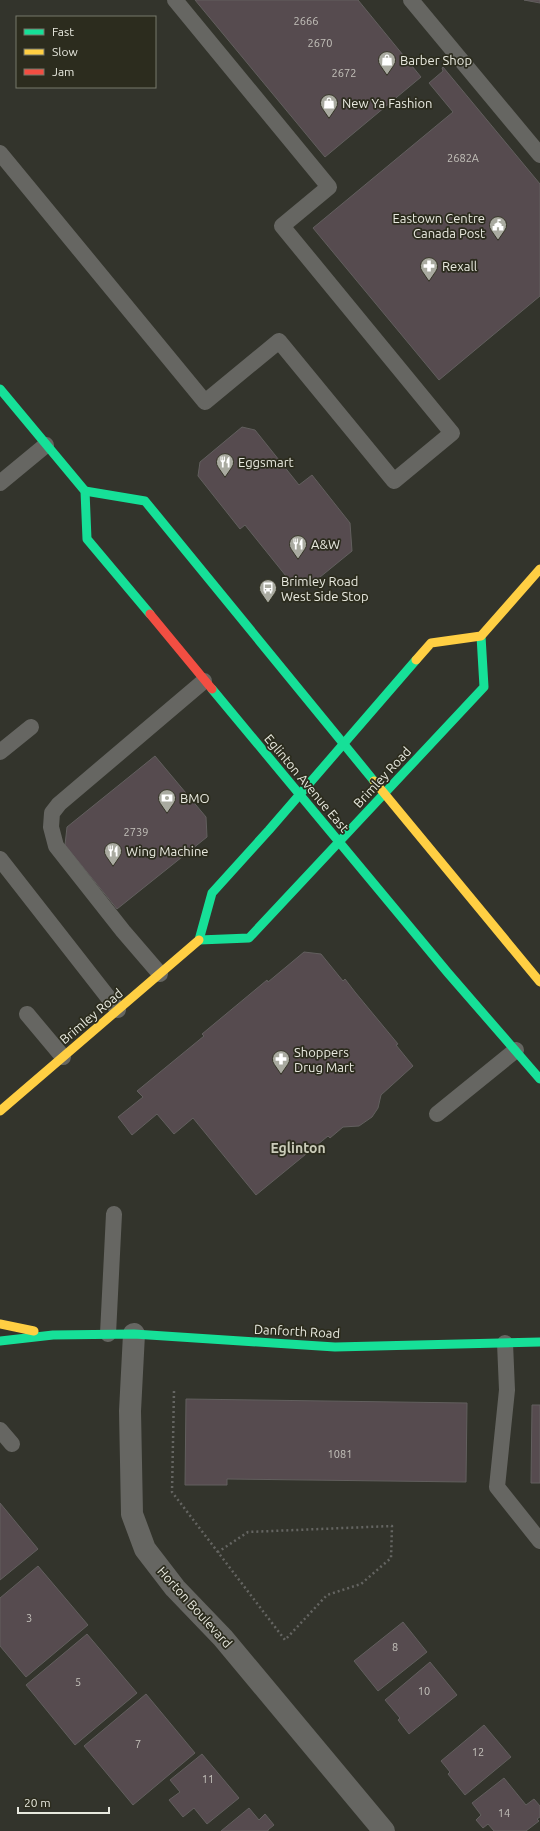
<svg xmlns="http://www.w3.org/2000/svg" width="540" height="1831" viewBox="0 0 540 1831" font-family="Ubuntu,sans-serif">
<rect width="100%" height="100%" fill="#33342c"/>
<!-- building -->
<g fill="#564b4f" stroke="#625f5e">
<path d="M 195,0 L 358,0 L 421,77 L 325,157 Z"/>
<path d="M 524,0 L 540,0 L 540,3 Z"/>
<path d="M 443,67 L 540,184 L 540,296 L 439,380 L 313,228 L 453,112 L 429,83 L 443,71 L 442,68 Z"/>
<path d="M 242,427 L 255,430 L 299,485 L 312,475 L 350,523 L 352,551 L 314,582 L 290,581 L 245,525 L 240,529 L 198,476 L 200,462 Z"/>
<path d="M 155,756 L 206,817 L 207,837 L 117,909 L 65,845 L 67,827 Z"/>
<path d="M 304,952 L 321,954 L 343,981 L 345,979 L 355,992 L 398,1044 L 396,1045 L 413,1066 L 381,1095 L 378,1108 L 372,1117 L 359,1126 L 343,1127 L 330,1138 L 328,1136 L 256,1195 L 193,1118 L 174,1134 L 157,1114 L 132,1135 L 118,1117 L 143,1097 L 137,1091 L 204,1036 L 202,1034 L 267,980 L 268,982 Z"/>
<path d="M 186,1399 L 467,1403 L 466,1482 L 227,1479 L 227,1485 L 185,1485 Z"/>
<path d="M 532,1405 L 540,1405 L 540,1483 L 531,1483 Z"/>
<path d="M 0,1503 L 38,1549 L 0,1580 Z"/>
<path d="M 38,1566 L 88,1625 L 26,1677 L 0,1646 L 0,1598 Z"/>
<path d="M 403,1622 L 427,1652 L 378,1691 L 354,1661 Z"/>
<path d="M 87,1634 L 137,1693 L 75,1745 L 26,1685 Z"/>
<path d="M 430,1662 L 457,1695 L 409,1734 L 398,1720 L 400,1718 L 385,1700 Z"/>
<path d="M 146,1694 L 195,1753 L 133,1805 L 84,1746 Z"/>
<path d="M 484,1725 L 511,1757 L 465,1795 L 448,1774 L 450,1772 L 441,1761 Z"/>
<path d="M 202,1754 L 239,1798 L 207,1824 L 194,1808 L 183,1817 L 169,1800 L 180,1792 L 170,1780 Z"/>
<path d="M 504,1778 L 526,1805 L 534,1799 L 540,1806 L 540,1817 L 537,1819 L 539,1821 L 526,1831 L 494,1831 L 488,1824 L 483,1828 L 476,1820 L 481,1815 L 472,1803 Z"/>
<path d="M 249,1808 L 259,1820 L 265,1814 L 274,1825 L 268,1830 L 268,1831 L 221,1831 Z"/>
</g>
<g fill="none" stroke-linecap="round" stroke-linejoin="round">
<!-- path -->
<path stroke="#656562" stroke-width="2.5" stroke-dasharray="2 3" stroke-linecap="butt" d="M 174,1391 L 172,1492 L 285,1640 L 327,1595 L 361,1584 L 391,1558 L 392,1526 L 248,1532 L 218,1552"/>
<!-- lane -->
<g stroke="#666662" stroke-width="16">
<path d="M 411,0 L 540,155"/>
<path d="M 0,153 L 205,402 L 279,341 L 394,481 L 452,433 L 282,226 L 329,187 L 175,0"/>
<path d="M 0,483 L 46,445"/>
<path d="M 0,752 L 31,727"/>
<path d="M 0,859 L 118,1010"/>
<path d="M 160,974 L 123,931 L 56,846 L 51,827 L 52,813 L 59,804 L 204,681"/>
<path d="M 27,1014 L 63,1057"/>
<path d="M 437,1114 L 516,1050"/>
<path d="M 108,1334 L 114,1214"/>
<path d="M 505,1343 L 507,1390 L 497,1487 L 540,1541"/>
<path d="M 0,1430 L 12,1444"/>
</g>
<!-- street -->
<path stroke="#666662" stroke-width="22" d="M 134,1334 L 130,1411 L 132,1514 L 145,1549 L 175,1588 L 223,1638 L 384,1831"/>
<!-- fast -->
<g stroke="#16e098" stroke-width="9">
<path d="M 0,389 L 85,491 L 87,539 L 150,614"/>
<path d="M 85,491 L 145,501 L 374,781"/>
<path d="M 212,689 L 448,973 L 540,1079"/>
<path d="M 199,940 L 249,938 L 484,687 L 481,636"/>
<path d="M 199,940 L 212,893 L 269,830 L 416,660"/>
<path d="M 0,1341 L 53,1335 L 134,1334 L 335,1347 L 540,1342"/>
</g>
<!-- slow -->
<g stroke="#ffcf43" stroke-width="9">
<path d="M 416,660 L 431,643 L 481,636 L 540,569"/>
<path d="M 374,781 L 540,982"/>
<path d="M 0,1111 L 199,940"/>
<path d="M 0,1324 L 34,1331"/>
</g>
<!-- jam -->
<path stroke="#f24e42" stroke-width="9" d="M 150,614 L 212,689"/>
</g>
<!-- icons -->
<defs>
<g id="shop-pin" transform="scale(0.9)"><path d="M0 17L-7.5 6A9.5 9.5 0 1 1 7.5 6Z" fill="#a9aaa0" stroke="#2c2c1e"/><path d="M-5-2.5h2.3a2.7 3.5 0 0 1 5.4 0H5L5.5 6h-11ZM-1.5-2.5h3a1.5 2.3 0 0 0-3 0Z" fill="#fff"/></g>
<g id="civic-pin" transform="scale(0.9)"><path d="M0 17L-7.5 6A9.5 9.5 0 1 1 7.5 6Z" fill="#a9aaa0" stroke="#2c2c1e"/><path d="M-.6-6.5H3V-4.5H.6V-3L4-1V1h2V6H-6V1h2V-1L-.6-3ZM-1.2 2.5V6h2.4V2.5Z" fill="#fff"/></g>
<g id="pharmacy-pin" transform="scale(0.9)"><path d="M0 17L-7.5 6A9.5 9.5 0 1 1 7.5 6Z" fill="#a9aaa0" stroke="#2c2c1e"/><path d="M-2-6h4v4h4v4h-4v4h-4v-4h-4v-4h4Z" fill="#fff"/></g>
<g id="restaurant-pin" transform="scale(0.9)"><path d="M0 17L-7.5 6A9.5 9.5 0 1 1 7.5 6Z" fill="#a9aaa0" stroke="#2c2c1e"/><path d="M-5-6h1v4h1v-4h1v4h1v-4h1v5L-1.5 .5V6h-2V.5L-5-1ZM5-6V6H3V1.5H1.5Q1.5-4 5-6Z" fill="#fff"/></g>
<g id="bus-pin" transform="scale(0.9)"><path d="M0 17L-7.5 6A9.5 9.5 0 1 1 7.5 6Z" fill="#a9aaa0" stroke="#2c2c1e"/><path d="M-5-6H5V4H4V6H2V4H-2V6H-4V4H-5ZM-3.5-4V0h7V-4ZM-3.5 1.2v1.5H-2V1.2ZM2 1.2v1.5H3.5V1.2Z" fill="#fff"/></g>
<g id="bank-pin" transform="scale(0.9)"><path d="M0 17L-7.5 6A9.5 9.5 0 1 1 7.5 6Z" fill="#a9aaa0" stroke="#2c2c1e"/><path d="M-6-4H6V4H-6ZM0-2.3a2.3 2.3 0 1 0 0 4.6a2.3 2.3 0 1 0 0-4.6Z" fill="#fff"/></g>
</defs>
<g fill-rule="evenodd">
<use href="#shop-pin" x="387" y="60"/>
<use href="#shop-pin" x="329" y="103"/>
<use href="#civic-pin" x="498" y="225"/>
<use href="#pharmacy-pin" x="429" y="266"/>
<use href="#restaurant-pin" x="225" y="462"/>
<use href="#restaurant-pin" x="298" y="544"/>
<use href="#bus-pin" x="268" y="588"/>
<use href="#bank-pin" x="167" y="798"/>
<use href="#restaurant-pin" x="113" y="851"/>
<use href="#pharmacy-pin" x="281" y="1059"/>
</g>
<g text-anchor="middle" stroke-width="3.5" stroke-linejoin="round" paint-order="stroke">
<!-- number labels -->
<g font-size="11" fill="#c4c2bb">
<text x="306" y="25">2666</text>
<text x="320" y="47">2670</text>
<text x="344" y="77">2672</text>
<text x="463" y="162">2682A</text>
<text x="136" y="836">2739</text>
<text x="340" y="1458">1081</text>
<text x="29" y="1622">3</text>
<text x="395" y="1651">8</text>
<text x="78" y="1686">5</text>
<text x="424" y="1695">10</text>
<text x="138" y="1748">7</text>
<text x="478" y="1756">12</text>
<text x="208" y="1783">11</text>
<text x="504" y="1817">14</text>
</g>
<!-- poi labels -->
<g font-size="13" fill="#e8e9df" stroke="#2c2c1e" text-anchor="start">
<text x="400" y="65">Barber Shop</text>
<text x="342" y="108">New Ya Fashion</text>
<text x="485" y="223" text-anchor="end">Eastown Centre<tspan x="485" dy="15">Canada Post</tspan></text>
<text x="442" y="271">Rexall</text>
<text x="238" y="467">Eggsmart</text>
<text x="311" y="549">A&amp;W</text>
<text x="281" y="586">Brimley Road<tspan x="281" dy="15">West Side Stop</tspan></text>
<text x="180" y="803">BMO</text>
<text x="126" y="856">Wing Machine</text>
<text x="294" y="1057">Shoppers<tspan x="294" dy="15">Drug Mart</tspan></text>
</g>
<!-- street labels -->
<g font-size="13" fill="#e8e9df" stroke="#2c2c1e">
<text transform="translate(382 777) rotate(-47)" y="5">Brimley Road</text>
<text transform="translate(307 783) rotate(50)" y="5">Eglinton Avenue East</text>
<text transform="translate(91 1016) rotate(-40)" y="5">Brimley Road</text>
<text transform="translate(297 1331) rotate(3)" y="5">Danforth Road</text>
<text transform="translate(195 1607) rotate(48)" y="5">Horton Boulevard</text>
</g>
<!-- neighbourhood labels -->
<g font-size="14" font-weight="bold" fill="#cacbb9" stroke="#2c2c1e">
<text x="298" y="1153">Eglinton</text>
</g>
</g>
<!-- legend -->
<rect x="16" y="16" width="140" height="72" fill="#2c2c1e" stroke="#77786b"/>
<rect x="24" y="29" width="20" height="6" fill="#16e098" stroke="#77786b"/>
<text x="52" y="36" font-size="12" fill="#e8e9df">Fast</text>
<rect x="24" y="49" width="20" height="6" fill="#ffcf43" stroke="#77786b"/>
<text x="52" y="56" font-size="12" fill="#e8e9df">Slow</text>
<rect x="24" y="69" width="20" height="6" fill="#f24e42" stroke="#77786b"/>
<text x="52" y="76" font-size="12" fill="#e8e9df">Jam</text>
<!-- scale -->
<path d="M18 1807v6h91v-6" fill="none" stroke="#e8e9df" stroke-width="2"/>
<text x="24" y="1807" font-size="12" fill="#e8e9df" stroke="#2c2c1e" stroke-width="3" paint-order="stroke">20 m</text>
</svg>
